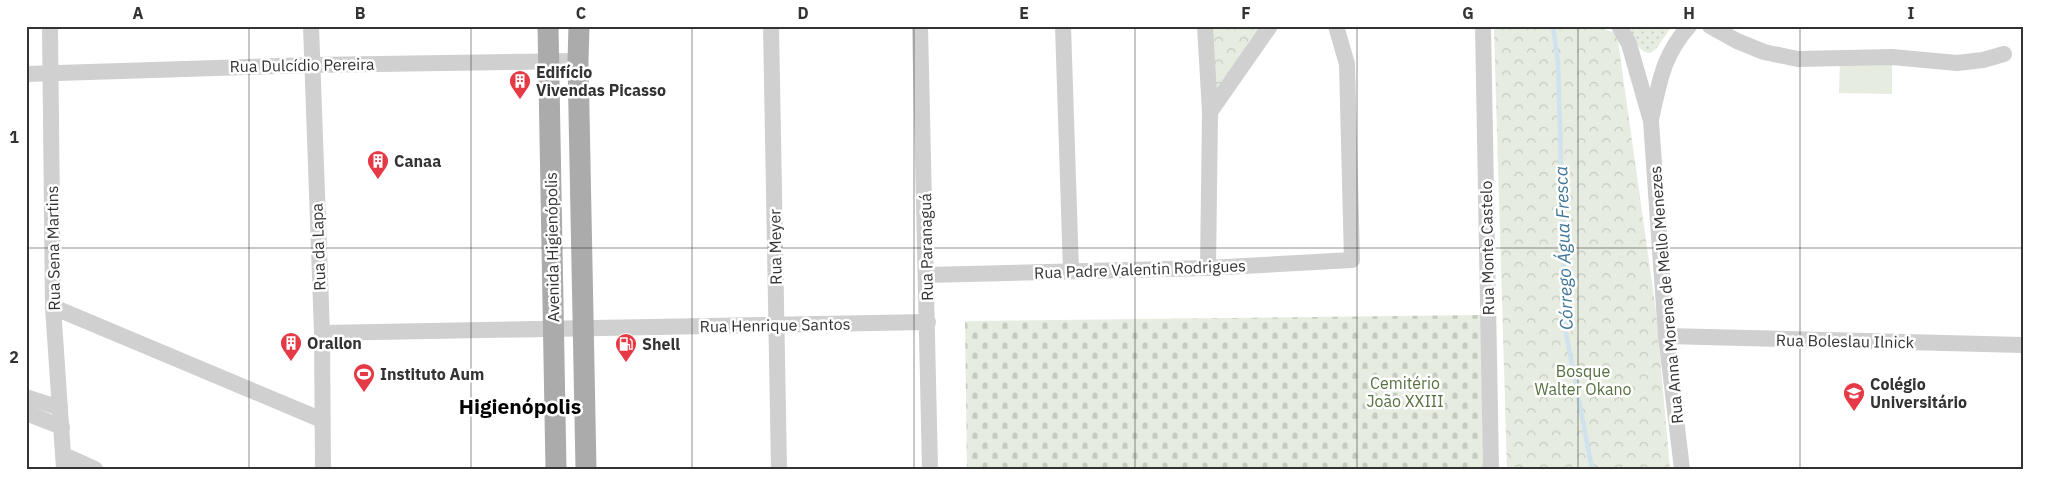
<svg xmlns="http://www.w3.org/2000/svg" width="2049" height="495" viewBox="0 0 2049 495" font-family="'IBM Plex Sans',sans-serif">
<defs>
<pattern id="grass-dots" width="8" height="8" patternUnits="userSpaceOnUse" patternTransform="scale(1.25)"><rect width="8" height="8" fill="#e6ecdf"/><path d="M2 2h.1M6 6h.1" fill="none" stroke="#c6cbc0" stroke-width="1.8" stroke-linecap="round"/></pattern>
<pattern id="cemetery-stones" width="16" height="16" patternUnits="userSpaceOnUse" patternTransform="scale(1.25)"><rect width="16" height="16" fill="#e6ecdf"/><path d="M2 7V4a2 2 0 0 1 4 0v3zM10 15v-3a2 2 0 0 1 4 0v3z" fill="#c6cbc0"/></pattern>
<pattern id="park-crowns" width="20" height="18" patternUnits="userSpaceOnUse" patternTransform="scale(1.25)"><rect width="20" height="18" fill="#e6ecdf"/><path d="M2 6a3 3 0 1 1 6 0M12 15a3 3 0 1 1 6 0" fill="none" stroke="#c6cbc0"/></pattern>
</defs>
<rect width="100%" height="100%" fill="#fff"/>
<!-- grass -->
<path fill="url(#grass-dots)" d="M 1629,26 L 1672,26 L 1656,49 L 1650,53 C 1638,53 1633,36 1629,26 Z"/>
<!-- cemetery -->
<path fill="url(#cemetery-stones)" d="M 1481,315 L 1483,469 L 967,469 L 965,321 Z"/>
<!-- park -->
<g fill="url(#park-crowns)">
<path d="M 1209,26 L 1263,26 L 1215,97 Z"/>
<path d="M 1499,26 L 1597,26 L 1617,34 L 1656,311 L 1670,469 L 1507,469 L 1494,30 Z"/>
</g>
<!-- pitch -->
<path fill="#e6ecdf" d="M 1840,60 L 1892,62 L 1892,94 L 1839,93 Z"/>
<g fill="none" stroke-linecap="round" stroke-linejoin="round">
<!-- stream -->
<path stroke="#cfe2ee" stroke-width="4.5" d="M 1553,26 L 1558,62 L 1566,333 L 1592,469"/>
<!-- minor -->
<g stroke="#d0d0d0" stroke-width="16">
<path d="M 50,26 L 53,307 L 64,469"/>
<path d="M 311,26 L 322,333 L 323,469"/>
<path d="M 771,26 L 779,469"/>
<path d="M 920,26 L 930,469"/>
<path d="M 1063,26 L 1071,271"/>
<path d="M 1205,26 L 1210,112 L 1208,268"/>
<path d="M 1483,26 L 1491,469"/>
<path d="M 1619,26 L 1629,44 L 1651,121 L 1666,336 L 1682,469"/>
<path d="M 1710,26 L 1737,41 L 1764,52 L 1798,59 L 1892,57 L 1957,63 L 1983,60 L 2004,54"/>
<path d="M 26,74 L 311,65 L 578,61"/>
<path d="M 1210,112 L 1270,26"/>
<path d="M 1651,119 C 1660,81 1662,57 1689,26"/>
<path d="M 927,275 L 1208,268 L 1352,260 L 1347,64 L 1336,26"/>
<path d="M 53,307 L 322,420"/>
<path d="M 322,333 L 928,322"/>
<path d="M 1666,336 L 2023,345"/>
<path d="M 26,397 L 60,408"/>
<path d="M 26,413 L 62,427"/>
<path d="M 64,455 L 95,469"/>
</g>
<!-- major -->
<g stroke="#ababab" stroke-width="21">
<path d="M 548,26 L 556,469"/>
<path d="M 579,26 L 578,61 L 586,469"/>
</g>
</g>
<!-- grid -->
<path fill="none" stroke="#333" stroke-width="1" stroke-opacity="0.55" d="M 249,26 L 249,469M 471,26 L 471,469M 692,26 L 692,469M 914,26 L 914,469M 1135,26 L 1135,469M 1357,26 L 1357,469M 1578,26 L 1578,469M 1800,26 L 1800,469M 26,248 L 2023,248"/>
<!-- icons -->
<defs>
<g id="building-pin" transform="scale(1.125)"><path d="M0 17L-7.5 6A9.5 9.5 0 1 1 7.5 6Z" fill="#e63946" stroke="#fff"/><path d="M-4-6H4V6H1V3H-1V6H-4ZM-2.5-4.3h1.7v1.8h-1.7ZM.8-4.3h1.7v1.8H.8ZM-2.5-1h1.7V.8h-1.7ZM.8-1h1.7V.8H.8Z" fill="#fff"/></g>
<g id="fuel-pin" transform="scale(1.125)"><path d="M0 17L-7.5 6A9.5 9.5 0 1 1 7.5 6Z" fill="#e63946" stroke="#fff"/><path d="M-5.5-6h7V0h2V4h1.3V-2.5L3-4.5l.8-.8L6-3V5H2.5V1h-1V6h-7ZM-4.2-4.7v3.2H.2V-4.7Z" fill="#fff"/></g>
<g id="stadium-pin" transform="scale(1.125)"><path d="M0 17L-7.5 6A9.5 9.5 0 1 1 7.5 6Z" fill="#e63946" stroke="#fff"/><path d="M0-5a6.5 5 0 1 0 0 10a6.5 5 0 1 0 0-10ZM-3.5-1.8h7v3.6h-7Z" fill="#fff"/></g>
<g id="school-pin" transform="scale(1.125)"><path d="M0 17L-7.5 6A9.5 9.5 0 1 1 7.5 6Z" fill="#e63946" stroke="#fff"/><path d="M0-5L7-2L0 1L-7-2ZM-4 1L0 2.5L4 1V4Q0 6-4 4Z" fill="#fff"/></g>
</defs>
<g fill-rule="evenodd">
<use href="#building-pin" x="520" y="81"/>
<use href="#building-pin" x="378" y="161"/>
<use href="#building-pin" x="291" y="343"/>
<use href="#fuel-pin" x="626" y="344"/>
<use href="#stadium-pin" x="364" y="374"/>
<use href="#school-pin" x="1854" y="393"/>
</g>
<g text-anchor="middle" stroke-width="5" stroke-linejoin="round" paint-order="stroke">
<!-- street labels -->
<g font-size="16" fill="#333" stroke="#fff">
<text transform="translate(302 65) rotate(-1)" y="6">Rua Dulcídio Pereira</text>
<text transform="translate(318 247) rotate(-92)" y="6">Rua da Lapa</text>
<text transform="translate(552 247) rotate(-91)" y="6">Avenida Higienópolis</text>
<text transform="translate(775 247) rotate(-91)" y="6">Rua Meyer</text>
<text transform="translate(926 247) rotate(-91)" y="6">Rua Paranaguá</text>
<text transform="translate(53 248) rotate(-91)" y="6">Rua Sena Martins</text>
<text transform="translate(1487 248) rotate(-91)" y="6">Rua Monte Castelo</text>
<text transform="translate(1140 269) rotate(-2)" y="6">Rua Padre Valentin Rodrigues</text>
<text transform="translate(1666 295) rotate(-95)" y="6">Rua Anna Morena de Mello Menezes</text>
<text transform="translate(775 325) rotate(-1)" y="6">Rua Henrique Santos</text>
<text transform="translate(1845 341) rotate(1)" y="6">Rua Boleslau Ilnick</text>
</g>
<!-- poi labels -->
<g font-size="16" font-weight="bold" fill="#333" stroke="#fff" text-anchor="start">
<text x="536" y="78">Edifício<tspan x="536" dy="18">Vivendas Picasso</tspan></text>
<text x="394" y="167">Canaa</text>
<text x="307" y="349">Orallon</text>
<text x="642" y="350">Shell</text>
<text x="380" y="380">Instituto Aum</text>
<text x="1870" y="390">Colégio<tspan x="1870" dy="18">Universitário</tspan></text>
</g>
<!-- park labels -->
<g font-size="16" fill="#56703f" stroke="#fff">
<text x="1583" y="377">Bosque<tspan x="1583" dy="18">Walter Okano</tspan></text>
<text x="1405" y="389">Cemitério<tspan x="1405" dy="18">João XXIII</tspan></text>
</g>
<!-- water labels -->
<g font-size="18" font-style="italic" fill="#3f7597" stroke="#fff">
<text transform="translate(1564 248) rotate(-92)" y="6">Córrego Água Fresca</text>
</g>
<!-- district labels -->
<g font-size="21" font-weight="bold" fill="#000" stroke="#fff">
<text x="520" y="414">Higienópolis</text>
</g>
</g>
<!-- border -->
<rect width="2049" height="495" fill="none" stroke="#ffffff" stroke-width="55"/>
<rect x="28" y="28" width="1994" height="440" fill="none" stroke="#333" stroke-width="2"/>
<g font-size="16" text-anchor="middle" font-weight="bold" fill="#333">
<text x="138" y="19">A</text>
<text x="360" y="19">B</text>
<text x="581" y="19">C</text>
<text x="803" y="19">D</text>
<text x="1024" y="19">E</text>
<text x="1246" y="19">F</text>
<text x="1468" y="19">G</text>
<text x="1689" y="19">H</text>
<text x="1911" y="19">I</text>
<text x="14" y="143">1</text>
<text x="14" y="363">2</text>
</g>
</svg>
